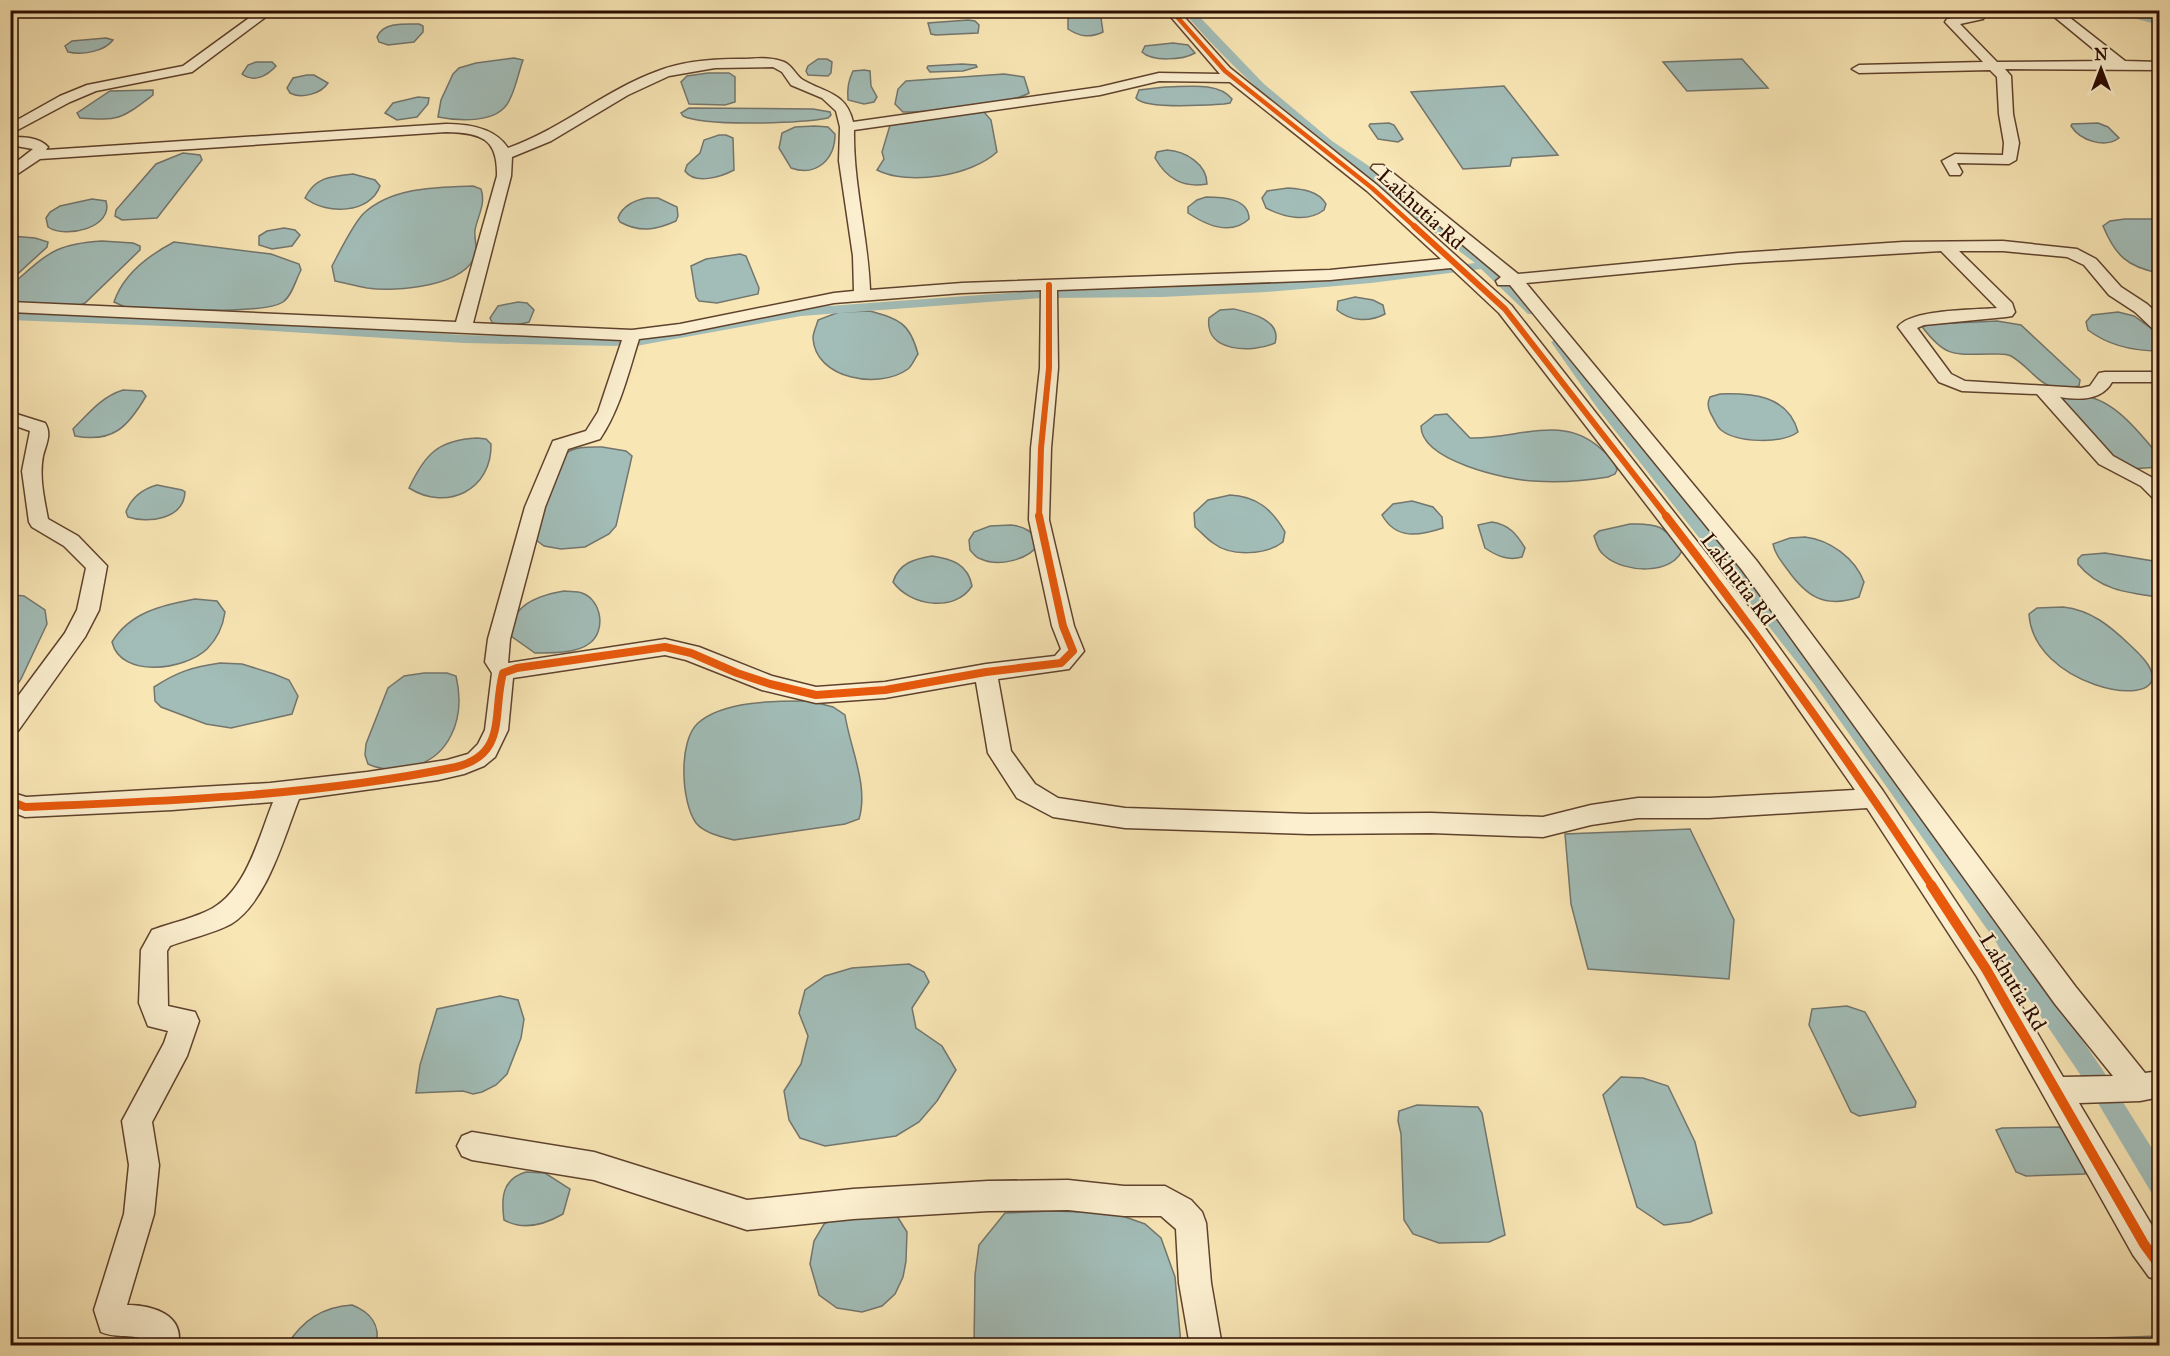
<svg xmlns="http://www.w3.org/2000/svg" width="2170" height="1356" viewBox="0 0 2170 1356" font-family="'IM FELL Great Primer',serif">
<rect width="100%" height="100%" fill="#f9e6b5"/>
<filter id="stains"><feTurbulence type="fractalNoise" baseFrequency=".00333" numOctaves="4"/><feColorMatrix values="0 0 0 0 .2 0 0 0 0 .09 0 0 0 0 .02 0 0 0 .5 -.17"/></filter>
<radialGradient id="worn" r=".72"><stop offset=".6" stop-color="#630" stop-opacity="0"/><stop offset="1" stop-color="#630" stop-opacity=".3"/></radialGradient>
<!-- water -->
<g fill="#a2bdb8" stroke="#73766e" stroke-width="1.5">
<path d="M 1074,11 L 1100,11 L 1103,32 C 1090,38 1080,37 1068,29 L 1068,17 Z"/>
<path d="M 968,20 L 975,21 L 979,25 L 978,33 L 936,35 L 931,34 L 928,23 Z"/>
<path d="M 419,24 L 423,26 L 423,32 L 414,42 L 388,45 L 379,42 L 377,37 C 383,22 405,24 419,24 Z"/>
<path d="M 106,38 L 113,40 C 104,52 82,55 68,52 L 65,46 L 72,41 Z"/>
<path d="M 1173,43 L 1188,45 L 1195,53 C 1183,60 1152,62 1142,52 L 1145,46 Z"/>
<path d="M 514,58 L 523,60 C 518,74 516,88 509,101 C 498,124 458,121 438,117 L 441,100 L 453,74 L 459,68 L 476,63 Z"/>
<path d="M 818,59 L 827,59 L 832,62 L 831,73 L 828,76 L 808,75 L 806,71 L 808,66 Z"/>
<path d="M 1742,59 L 1768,88 L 1687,91 L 1663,62 Z"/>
<path d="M 256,62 L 272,62 L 276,66 C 267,76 254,83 242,74 L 248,65 Z"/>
<path d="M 962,64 L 976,65 L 977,67 L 963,71 L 930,72 L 927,68 L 928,66 Z"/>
<path d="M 864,70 L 870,71 L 871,86 L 877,97 L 874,102 L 864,104 L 848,100 C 847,90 848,81 853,71 Z"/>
<path d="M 708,73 L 729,73 L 735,77 L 735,102 L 725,105 L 689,104 L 681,82 L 687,76 Z"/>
<path d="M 1004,74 L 1024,77 L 1029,93 C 1009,105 929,112 903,112 L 895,104 L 898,89 L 906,81 Z"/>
<path d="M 307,75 L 314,75 L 328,83 C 321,94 301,99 290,93 L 287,88 L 293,78 Z"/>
<path d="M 1504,86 L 1558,155 L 1512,158 L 1510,166 L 1463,169 L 1411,92 Z"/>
<path d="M 1165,87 C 1185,87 1218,81 1232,99 L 1230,103 L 1224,104 C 1207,105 1145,110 1136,98 L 1139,90 Z"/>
<path d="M 153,90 L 153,95 C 121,119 120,121 80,118 L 77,113 L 110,91 Z"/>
<path d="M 418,97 L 429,98 L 428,104 L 417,117 L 397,120 L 385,113 L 393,103 Z"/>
<path d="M 689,108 L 813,109 L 830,112 L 831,115 L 828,118 C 802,123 706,127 683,116 L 681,113 Z"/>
<path d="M 983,111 L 991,120 L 997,152 C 971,176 908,186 877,170 L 884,159 L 882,152 L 891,122 Z"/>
<path d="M 1389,123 L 1394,125 L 1403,139 L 1398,142 L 1378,139 L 1369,126 L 1370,124 Z"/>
<path d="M 2098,123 L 2108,127 L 2119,138 C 2104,149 2080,140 2071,126 L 2072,124 Z"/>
<path d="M 815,126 L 828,127 L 835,134 C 835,159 817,177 791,168 L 779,148 L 782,133 L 795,127 Z"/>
<path d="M 719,135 L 726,135 L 733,138 L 734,170 C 721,177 695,185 685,171 L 687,165 L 700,153 L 704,140 Z"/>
<path d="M 1167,150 C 1185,151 1207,164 1207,184 C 1183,188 1167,179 1155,158 L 1157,152 Z"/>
<path d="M 183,153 L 200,155 L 202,160 L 157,218 L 122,220 L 115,216 L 116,210 L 156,164 Z"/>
<path d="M 353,174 L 375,180 L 380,186 C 370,214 326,215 305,198 C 315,177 332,176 353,174 Z"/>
<path d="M 473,186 L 481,189 C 486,204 478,215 475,230 C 474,237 477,246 476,253 C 467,287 396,292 367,288 C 356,286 345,283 335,281 L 332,266 C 340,251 352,226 363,214 C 391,187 437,187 473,186 Z"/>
<path d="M 1288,188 C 1302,189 1319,191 1326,204 L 1324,210 C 1307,223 1283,217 1266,208 L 1262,198 L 1267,191 Z"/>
<path d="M 1206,197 C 1222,197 1249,198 1249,219 C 1231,236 1206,225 1188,213 L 1188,207 L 1197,200 Z"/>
<path d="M 647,198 L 658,198 L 677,207 L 678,216 L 676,221 C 656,230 640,233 620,222 L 618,218 C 622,206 635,200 647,198 Z"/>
<path d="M 92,199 L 106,201 C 114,228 65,239 48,227 L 46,218 L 50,212 L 60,206 Z"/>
<path d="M 2125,219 L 2159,219 L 2159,273 C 2127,267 2115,255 2103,226 L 2110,221 Z"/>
<path d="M 284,228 L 295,230 L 300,235 L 292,246 L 272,249 L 259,245 L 259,236 L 267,231 Z"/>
<path d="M 11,236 L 35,238 L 48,242 L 47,247 L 11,280 Z"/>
<path d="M 102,241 L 133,243 L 140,246 L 140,250 L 85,303 L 75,307 L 11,305 L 10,286 C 47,255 52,244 102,241 Z"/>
<path d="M 174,242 L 271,254 L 299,264 L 301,270 C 296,279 292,296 283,302 C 261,316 156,308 125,307 L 114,302 C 123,275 149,255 174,242 Z"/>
<path d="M 740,254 L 746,256 L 759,288 L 758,294 L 717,303 L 699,301 L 696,297 L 691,266 L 706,259 Z"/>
<path d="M 1355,297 L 1373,300 L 1383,305 L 1385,314 C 1370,322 1351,322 1337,310 L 1338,301 Z"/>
<path d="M 518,302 L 527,303 L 534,310 L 529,322 L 512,326 L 493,324 L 490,318 L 498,306 Z"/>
<path d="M 1234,309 C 1251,313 1282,320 1275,343 C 1253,353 1204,353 1209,318 L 1220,310 Z"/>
<path d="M 870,311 C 899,319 910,323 918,354 C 915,358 912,366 908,369 C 879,390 815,379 813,338 C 813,332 817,325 818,320 L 839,312 Z"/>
<path d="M 2118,312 L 2134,316 L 2159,334 L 2159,351 C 2134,351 2109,346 2088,330 L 2086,322 L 2092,315 Z"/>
<path d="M 1997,321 L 2021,325 L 2080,380 L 2079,386 C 2040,396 2038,372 2011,356 C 2006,353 1998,354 1992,354 C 1955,354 1947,359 1923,328 L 1924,326 L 1933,324 Z"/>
<path d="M 123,390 L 142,391 L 146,396 C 128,427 113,443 75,436 L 73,429 C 89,413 101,397 123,390 Z"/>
<path d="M 1720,394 C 1752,393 1788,395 1798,432 C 1782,444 1737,443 1721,430 C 1717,427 1714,419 1711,414 C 1708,409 1707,403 1710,397 Z"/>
<path d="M 2077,395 C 2112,396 2138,431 2159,456 L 2159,467 L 2130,469 L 2115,463 L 2058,400 Z"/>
<path d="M 1447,414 L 1470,438 C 1515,440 1561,413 1600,448 C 1607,454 1615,461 1617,470 L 1615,474 L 1608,477 C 1584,481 1559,483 1534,481 C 1507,480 1421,461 1421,426 L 1435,415 Z"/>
<path d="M 477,438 L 486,439 L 491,444 C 492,490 447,512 409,488 C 425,454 438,440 477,438 Z"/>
<path d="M 602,447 L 626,451 L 632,456 L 616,526 L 609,534 L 585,547 L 561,549 L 544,546 L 536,540 C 538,525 556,462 565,454 C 575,446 589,447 602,447 Z"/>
<path d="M 157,485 L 182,490 L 185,492 C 184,519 148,524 128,517 L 126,512 C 131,498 143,489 157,485 Z"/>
<path d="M 1230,495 C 1256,496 1272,509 1285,532 L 1283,542 C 1266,555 1231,557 1213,543 C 1207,539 1201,532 1195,527 L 1194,513 L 1208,500 Z"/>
<path d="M 1412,501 L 1433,507 L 1442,517 L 1443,528 C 1419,536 1396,540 1382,515 L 1393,504 Z"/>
<path d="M 1492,522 C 1509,525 1516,533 1525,548 L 1522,557 C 1508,561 1497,556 1485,548 L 1478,525 Z"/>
<path d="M 1630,524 C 1660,523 1663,527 1683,548 C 1674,576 1624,573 1605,556 C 1598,551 1597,544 1594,536 L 1599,531 Z"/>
<path d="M 1011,525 C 1023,526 1036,532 1038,545 C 1028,560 998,567 981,559 C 976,558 973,553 970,550 L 969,540 L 974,532 L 990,526 Z"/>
<path d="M 1805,537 C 1830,540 1855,558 1864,582 L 1859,597 C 1824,609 1806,596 1787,569 C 1781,561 1775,554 1773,544 L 1790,538 Z"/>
<path d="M 2105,553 L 2159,562 L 2159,597 C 2128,593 2099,590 2078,564 L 2078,559 L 2082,555 Z"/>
<path d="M 932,556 C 952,559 968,564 972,586 C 955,613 910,606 893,582 C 899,563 914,559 932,556 Z"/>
<path d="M 564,591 C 569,592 577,591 582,593 C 602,600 606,631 590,643 C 576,654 551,653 535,653 L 511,636 C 509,605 539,595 564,591 Z"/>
<path d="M 15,595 L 24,596 L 45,610 L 47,624 L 21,679 L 11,694 L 10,596 Z"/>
<path d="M 195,599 L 217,601 L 225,612 C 223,626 218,638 207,649 C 185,670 121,679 112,642 C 130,612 163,605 195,599 Z"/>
<path d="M 2063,607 C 2091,610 2110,626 2130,645 C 2137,652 2150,663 2152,674 C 2159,711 2033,685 2029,614 L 2037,608 Z"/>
<path d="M 220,663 L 242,664 L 274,674 L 289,680 L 298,696 L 292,714 L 231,728 L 206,724 L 161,707 L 155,701 L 154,687 C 177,672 192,667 220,663 Z"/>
<path d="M 424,673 L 447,673 L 456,676 C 466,718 450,762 404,768 C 390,770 382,770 368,764 L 365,755 L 366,744 L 388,688 L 404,676 Z"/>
<path d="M 810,701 L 833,707 L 845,715 C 850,748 869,786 859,819 L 845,824 L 734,840 C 722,837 704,833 696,823 C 681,802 678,741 698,723 C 724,700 778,701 810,701 Z"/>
<path d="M 1690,829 L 1734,920 L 1729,979 L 1588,969 L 1571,904 L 1565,834 Z"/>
<path d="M 909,964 L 924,972 L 929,982 L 912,1008 L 916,1028 L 942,1046 L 956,1070 L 937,1101 L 919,1122 L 896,1136 L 825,1146 L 800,1138 L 789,1120 L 784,1091 L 801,1064 L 808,1036 L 799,1013 L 805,990 L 825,976 L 852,968 Z"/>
<path d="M 500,996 L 518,1000 L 524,1019 L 521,1038 L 507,1074 L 496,1085 L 482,1092 L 473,1094 L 463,1091 L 416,1093 L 420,1065 L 437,1009 Z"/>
<path d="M 1847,1006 L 1865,1012 L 1916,1102 L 1915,1107 L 1859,1116 L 1851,1112 L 1809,1025 L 1812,1009 Z"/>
<path d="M 1621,1077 L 1643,1078 L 1668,1086 L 1695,1142 L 1712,1213 L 1690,1222 L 1664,1225 L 1637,1207 L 1603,1095 Z"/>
<path d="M 1417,1105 L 1478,1107 L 1482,1113 L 1505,1235 L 1489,1242 L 1439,1243 L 1413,1234 L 1404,1220 L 1401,1134 L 1398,1121 L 1399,1111 Z"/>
<path d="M 2059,1127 L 2064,1130 L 2085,1167 L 2085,1174 L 2026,1176 L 2016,1172 L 1996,1130 L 2002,1128 Z"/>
<path d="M 526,1172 L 545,1173 L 570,1189 L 563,1214 C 544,1225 524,1231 504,1220 C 501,1198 502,1179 526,1172 Z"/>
<path d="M 1052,1211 L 1114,1213 L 1145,1224 L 1161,1238 L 1175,1277 L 1181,1345 L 974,1346 L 975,1275 L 979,1245 L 1005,1213 Z"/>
<path d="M 897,1216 L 907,1232 L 906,1261 L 903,1277 L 895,1294 L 882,1306 L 862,1312 L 837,1308 L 819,1295 L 810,1264 L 814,1241 L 824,1224 L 835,1218 Z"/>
<path d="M 352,1305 C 370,1312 381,1325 376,1345 L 287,1345 C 303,1320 322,1307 352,1305 Z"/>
<path d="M 2159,1336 L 2159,1345 L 1977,1345 L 1983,1342 Z"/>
</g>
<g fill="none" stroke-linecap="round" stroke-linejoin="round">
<!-- canal -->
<g fill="#a2bdb8" fill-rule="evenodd">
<path d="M 1182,10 L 1193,10 L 1264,84 L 1332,141 L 1391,181 L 1393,184 L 1390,187 L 1484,258 L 1538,308 L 1540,311 L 1538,314 L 1528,314 L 1481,269 L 1371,283 L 1266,292 L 1161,297 L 1051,298 L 1049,295 L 1051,292 L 1056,291 C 1196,288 1336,281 1475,263 L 1378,190 L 1376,187 L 1379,184 C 1307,134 1239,78 1182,10 Z"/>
<path d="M 2102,10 L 2123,10 L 2160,19 L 2160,25 Z"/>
<path d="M 1036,291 L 1041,292 L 1043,295 L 1041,298 L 801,316 L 636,346 L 629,342 L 636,338 L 801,308 Z"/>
<path d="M 10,312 L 242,321 L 464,335 L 617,338 L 624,342 L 617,346 L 464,343 L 242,329 L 10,320 Z"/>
<path d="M 1558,338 L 1563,339 L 1608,403 L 1826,674 L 2010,930 L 2043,982 L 2102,1069 L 2160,1161 L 2160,1196 L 2151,1192 L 2086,1083 L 2027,996 L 1996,942 L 1814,684 L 1598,409 L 1551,342 Z"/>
</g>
<!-- minor casing -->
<g stroke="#5f422d" stroke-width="3">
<g id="minor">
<path d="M 260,10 L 275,10 L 192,72 L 96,91 L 70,102 L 10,134 L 10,124 L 60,96 L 87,85 L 183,66 Z"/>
<path d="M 1165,10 L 1178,10 L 1230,68 L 1377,185 L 1511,305 L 1765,628 L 1883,791 L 1995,961 L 2063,1077 L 2113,1076 L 2055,1004 L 1742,570 L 1510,285 L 1498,285 L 1496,281 L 1501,277 L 1371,168 L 1373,165 L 1383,165 L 1518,274 L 1738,253 L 1903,242 L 2003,241 L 2077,249 L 2096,259 L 2121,287 L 2147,304 L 2160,316 L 2160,331 L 2154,330 L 2135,312 L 2109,295 L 2084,265 L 2067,257 L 2003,251 L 1959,251 L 2012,303 L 2015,312 L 2012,316 L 2006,317 L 1924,325 L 1917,328 L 1951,374 L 1965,381 L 2081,388 L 2090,386 L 2099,373 L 2105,372 L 2160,372 L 2160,382 L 2112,382 C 2102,401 2078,400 2060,397 L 2113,456 L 2160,482 L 2160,500 L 2153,498 L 2141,486 L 2099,464 L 2037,394 L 1962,391 L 1939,382 L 1898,327 C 1911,309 1975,310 1997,308 L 1941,251 L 1738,263 L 1526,283 L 1756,560 L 2075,986 L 2145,1073 L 2160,1071 L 2160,1097 L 2140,1101 L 2079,1103 L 2160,1239 L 2160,1281 L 2149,1277 L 2133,1255 L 1977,977 L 1867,808 L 1709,818 L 1638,818 L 1591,825 L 1543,837 L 1431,833 L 1309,834 L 1125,828 L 1053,817 L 1017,798 L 988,753 L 976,682 L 885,698 L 816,703 L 762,690 L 686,660 L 665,655 L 513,678 L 508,730 L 495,757 L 484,766 L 464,774 L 438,780 L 299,799 C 284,837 267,902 231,924 C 215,933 188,939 170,946 L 167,951 L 168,1006 L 195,1012 L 199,1021 L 187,1056 L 152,1122 L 159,1165 L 154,1214 L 127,1305 C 153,1305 185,1315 178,1346 L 146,1346 L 147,1341 C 134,1333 116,1339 101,1332 L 94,1310 L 124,1214 L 129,1165 L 122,1121 L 164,1043 L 168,1031 L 148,1026 L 139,1003 L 141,950 L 152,930 C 171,923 195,918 213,908 C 247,888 259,837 273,802 L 172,810 L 25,817 L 10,811 L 10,792 L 26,797 L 270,783 L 367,772 L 447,760 L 468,754 L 478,744 L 485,730 L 492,673 L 485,662 L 488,639 L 525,507 L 553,441 L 586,431 L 598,412 L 622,340 L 10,312 L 10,302 L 456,322 L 497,176 C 498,138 481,133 446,132 L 40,159 L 10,179 L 10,167 L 33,149 L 10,145 L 10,137 C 24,137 39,137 48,147 L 46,150 L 446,124 C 469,124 495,128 508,148 C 562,129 605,90 658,71 C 683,61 712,59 739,59 C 754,59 770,56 784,62 C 793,66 796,76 803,80 C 825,93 846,92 853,122 L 1100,87 L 1159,73 L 1220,74 ZM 773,67 L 782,72 L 791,85 L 822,98 L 836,111 L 840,127 L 839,161 L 853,256 L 854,291 L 834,293 L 680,324 L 632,330 L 473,323 L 511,176 L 512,157 L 551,141 L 628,95 L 669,76 L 715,68 ZM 1159,81 L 1230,82 L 1367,191 L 1441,259 L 1330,270 L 962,283 L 870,290 C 868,236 853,184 854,130 L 1100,95 ZM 1451,268 L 1499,313 L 1749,638 L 1855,790 L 1709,798 L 1638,798 L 1591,805 L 1543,817 L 1431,813 L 1309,814 L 1125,808 L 1058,798 L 1035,784 L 1011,751 L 998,679 L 1069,669 L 1084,651 L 1074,626 L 1049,520 L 1051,448 L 1058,368 L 1057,290 L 1330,280 ZM 1041,290 L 1040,368 L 1031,448 L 1029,520 L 1052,626 L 1061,649 L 1055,656 L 986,664 L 885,682 L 816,687 L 772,676 L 699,647 L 665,639 L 508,663 L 510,639 L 545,507 L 568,449 L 600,439 C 620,409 628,374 639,339 L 680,334 L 834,303 L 962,293 Z"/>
<path d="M 1968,10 L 1981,10 L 1985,16 L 1983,19 L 1960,24 L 1997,62 L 2108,61 L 2046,10 L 2060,10 L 2125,61 L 2160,62 L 2160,70 L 2005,69 L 2011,76 L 2013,114 L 2019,143 L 2016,160 L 2009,164 L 1957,163 L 1962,172 L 1960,175 L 1950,175 L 1942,161 L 1955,154 L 2003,155 L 2004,143 L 1999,114 L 1997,77 L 1990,70 L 1859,73 L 1852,69 L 1859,65 L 1983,62 L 1945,22 L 1947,19 L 1971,14 Z"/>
<path d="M 10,412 L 45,423 C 52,434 46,444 43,456 C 39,477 44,498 48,519 L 78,536 L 107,566 L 99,610 L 85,637 L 18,731 L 10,734 L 10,707 L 65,633 L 77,610 L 86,568 L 64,546 L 32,527 L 29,522 L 22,471 L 30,431 L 10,424 Z"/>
<path d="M 472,1132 L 594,1152 L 747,1200 L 853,1189 L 988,1181 L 1068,1180 L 1124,1186 L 1165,1186 L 1191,1200 L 1202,1212 L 1206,1223 L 1211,1283 L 1222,1346 L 1190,1346 L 1179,1283 L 1176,1229 L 1161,1216 L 1124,1216 L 1068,1210 L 988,1211 L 853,1219 L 747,1230 L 594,1180 L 472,1160 L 462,1156 L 457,1146 L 462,1136 Z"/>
</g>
</g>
<!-- minor -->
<use href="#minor" fill="#fbefcf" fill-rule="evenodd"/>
<!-- cycleway-far3 casing -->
<g stroke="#fbefcf" stroke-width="7">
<path id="cycleway-far3" d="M 1171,10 L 1225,71 L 1372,188 L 1416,228"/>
</g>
<!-- cycleway-far2 casing -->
<g stroke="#fbefcf" stroke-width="9">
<g id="cycleway-far2">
<path d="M 1414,226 L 1505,309 L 1667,517"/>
<path d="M 1039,517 L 1041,448 L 1049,368 L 1049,285"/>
</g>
</g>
<!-- cycleway-far1 casing -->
<g stroke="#fbefcf" stroke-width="11">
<g id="cycleway-far1">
<path d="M 1666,516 C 1759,636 1848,759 1932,886"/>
<path d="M 10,801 L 25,807 C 169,801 315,796 456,767 C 508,754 492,713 503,673 L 517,668 L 665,647 L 691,653 L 737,673 L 770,684 L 816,695 L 885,690 L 986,672 L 1061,663 L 1073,651 L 1063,626 L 1039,516"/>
</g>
</g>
<!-- cycleway casing -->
<g stroke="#fbefcf" stroke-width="14">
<path id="cycleway" d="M 1931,885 L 1986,969 L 2144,1244 L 2160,1266"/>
</g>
<!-- cycleway-far3 -->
<use href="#cycleway-far3" stroke="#e8590c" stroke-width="4.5"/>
<!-- cycleway-far2 -->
<use href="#cycleway-far2" stroke="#e8590c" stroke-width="6"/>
<!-- cycleway-far1 -->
<use href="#cycleway-far1" stroke="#e8590c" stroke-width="8"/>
<!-- cycleway -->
<use href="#cycleway" stroke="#e8590c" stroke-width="10"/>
</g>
<g text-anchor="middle" stroke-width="4.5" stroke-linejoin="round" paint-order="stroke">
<!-- street labels -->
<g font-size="21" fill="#2c0c00" stroke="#fbefcf">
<text transform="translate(1421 209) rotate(42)" y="7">Lakhutia Rd</text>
<text transform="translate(1738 579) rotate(53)" y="7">Lakhutia Rd</text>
<text transform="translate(2013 982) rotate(59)" y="7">Lakhutia Rd</text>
</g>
</g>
<!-- margin -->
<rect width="2170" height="1356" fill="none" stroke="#f9e6b5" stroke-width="36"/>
<rect x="12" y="12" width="2146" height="1332" fill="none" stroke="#2c0c00" stroke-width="3"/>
<rect x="18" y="18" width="2134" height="1320" fill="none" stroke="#2c0c00" stroke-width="1.5"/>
<!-- north arrow -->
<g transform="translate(2101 69)" stroke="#fbefcf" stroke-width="4.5" paint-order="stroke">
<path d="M0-4.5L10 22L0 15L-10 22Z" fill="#2c0c00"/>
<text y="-9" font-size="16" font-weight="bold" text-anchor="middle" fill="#2c0c00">N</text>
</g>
<rect width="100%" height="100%" filter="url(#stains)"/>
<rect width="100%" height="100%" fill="url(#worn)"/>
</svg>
